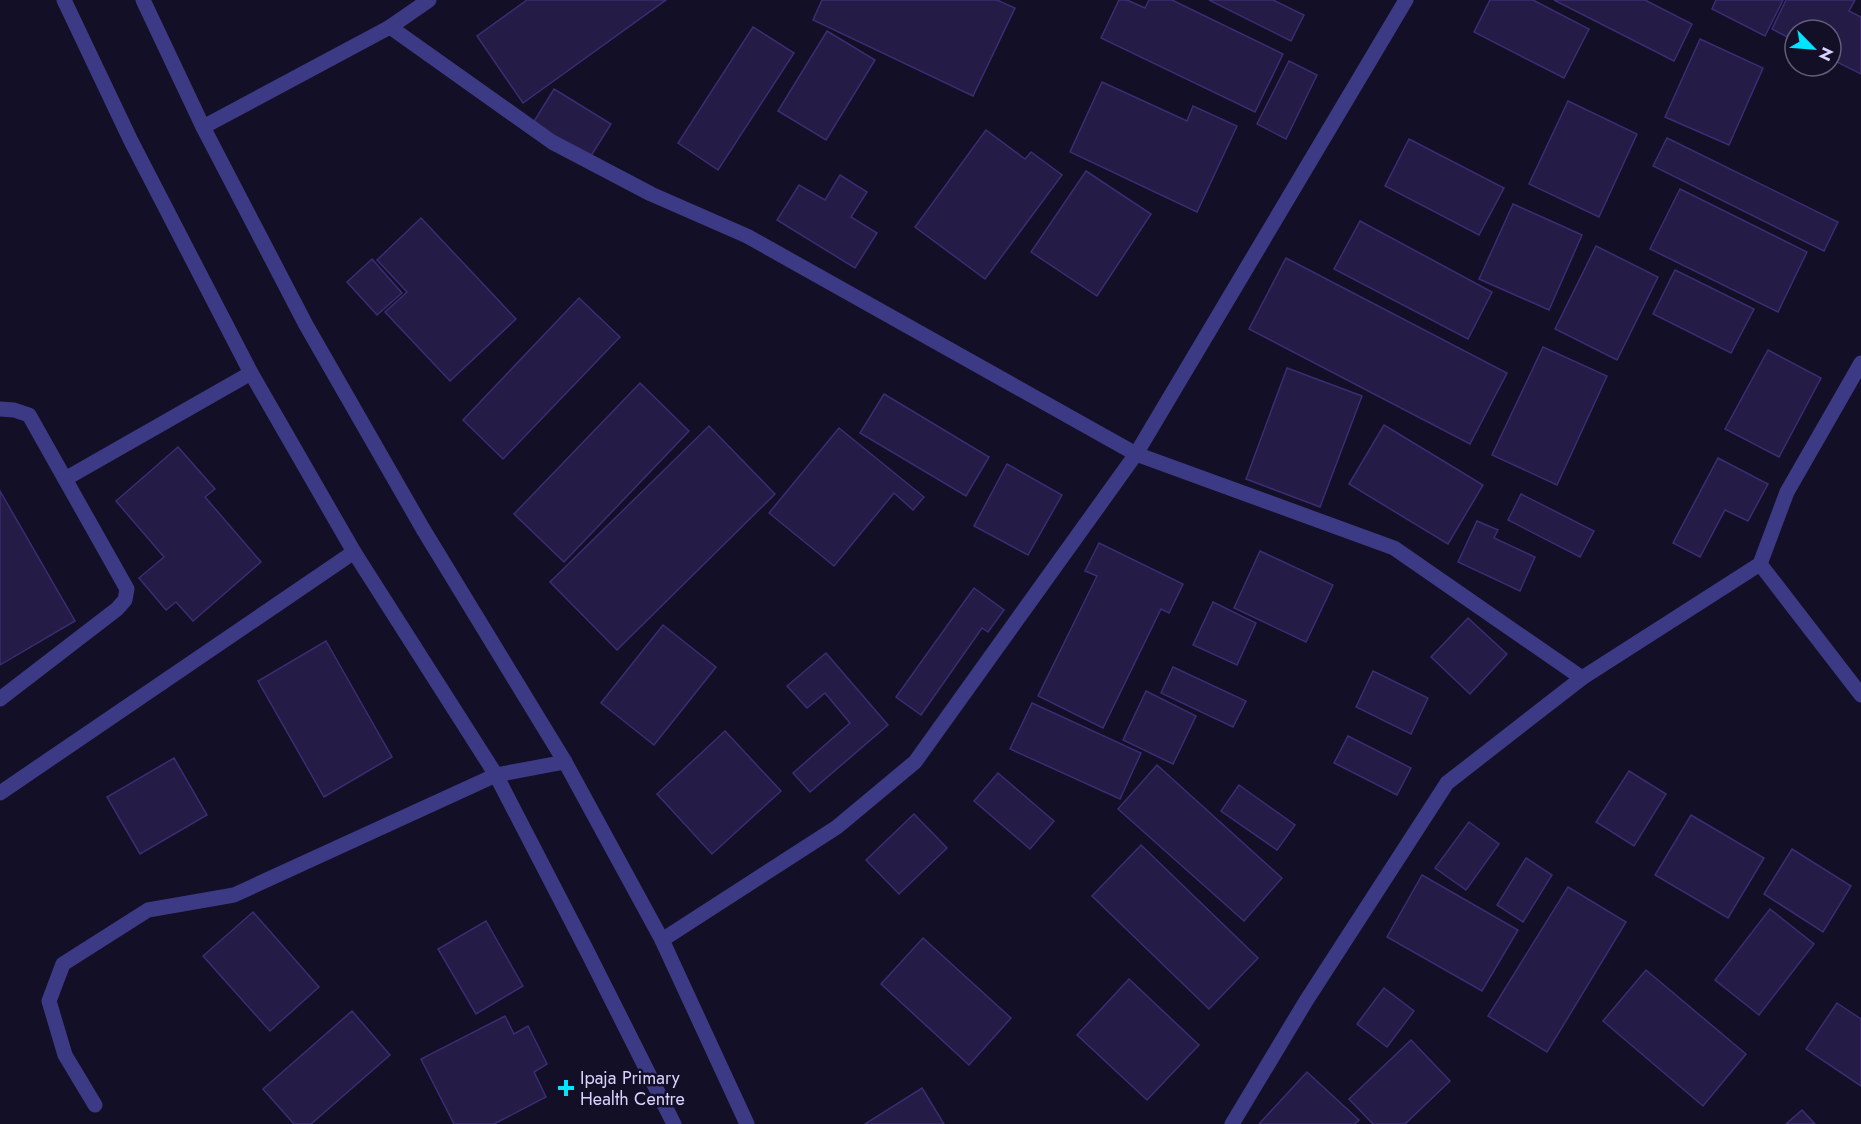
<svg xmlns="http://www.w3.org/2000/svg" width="1861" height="1124" viewBox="0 0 1861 1124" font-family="Jost,sans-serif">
<rect width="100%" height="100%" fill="#130f26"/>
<!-- building -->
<g fill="#241b47" stroke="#3b2d73" stroke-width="1.5">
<path d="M 527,0 L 666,0 L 523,103 L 477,36 Z"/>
<path d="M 822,0 L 997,0 L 1015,8 L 973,96 L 813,20 Z"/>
<path d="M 1119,0 L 1127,0 L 1145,8 L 1149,0 L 1172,0 L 1283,54 L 1255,112 L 1101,38 Z"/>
<path d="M 1209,0 L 1273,0 L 1304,15 L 1291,41 Z"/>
<path d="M 1490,0 L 1533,0 L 1589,29 L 1564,78 L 1474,32 Z"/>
<path d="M 1554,0 L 1645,0 L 1692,24 L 1674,61 Z"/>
<path d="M 1716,0 L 1783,0 L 1765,36 L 1712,9 Z"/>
<path d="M 1786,0 L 1855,0 L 1849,11 L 1861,17 L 1861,74 L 1831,59 L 1831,30 L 1795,30 L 1795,41 L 1772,29 Z"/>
<path d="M 753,27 L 794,53 L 718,170 L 678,143 Z"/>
<path d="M 827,31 L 875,60 L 826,140 L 778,111 Z"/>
<path d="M 1700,39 L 1763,68 L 1729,145 L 1665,117 Z"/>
<path d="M 1289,61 L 1317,75 L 1286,139 L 1257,124 Z"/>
<path d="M 1102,82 L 1187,121 L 1193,106 L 1237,126 L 1197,212 L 1070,152 Z"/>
<path d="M 554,89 L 611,124 L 589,159 L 533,123 Z"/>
<path d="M 1568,101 L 1637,134 L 1599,217 L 1529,184 Z"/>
<path d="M 986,130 L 1025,159 L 1031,152 L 1062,175 L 985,279 L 915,227 Z"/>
<path d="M 1667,138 L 1838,222 L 1824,251 L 1653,166 Z"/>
<path d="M 1409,139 L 1504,188 L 1479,235 L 1385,186 Z"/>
<path d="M 1086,171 L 1151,214 L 1097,296 L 1031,252 Z"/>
<path d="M 840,175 L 867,192 L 851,217 L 877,233 L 855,268 L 777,220 L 799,185 L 825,200 Z"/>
<path d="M 1680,189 L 1807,252 L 1778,312 L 1650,249 Z"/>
<path d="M 1513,204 L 1582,235 L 1549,310 L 1479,279 Z"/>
<path d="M 421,218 L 516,319 L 450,381 L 385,312 L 407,292 L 377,260 Z"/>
<path d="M 1360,221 L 1492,292 L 1468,339 L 1334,269 Z"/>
<path d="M 1596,246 L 1658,277 L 1617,360 L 1555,329 Z"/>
<path d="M 1286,258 L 1507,373 L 1470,444 L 1249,329 Z"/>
<path d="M 372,259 L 402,293 L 377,315 L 347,282 Z"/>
<path d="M 1675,270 L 1754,309 L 1731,353 L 1653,314 Z"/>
<path d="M 579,298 L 620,337 L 503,459 L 463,420 Z"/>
<path d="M 1543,347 L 1607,376 L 1557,485 L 1492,455 Z"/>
<path d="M 1768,350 L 1821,378 L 1779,457 L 1725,429 Z"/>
<path d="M 1287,368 L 1362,396 L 1320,507 L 1246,479 Z"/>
<path d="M 640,383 L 689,431 L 564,562 L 514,514 Z"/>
<path d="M 884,394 L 989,457 L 966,496 L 860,433 Z"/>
<path d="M 1384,425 L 1483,485 L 1448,544 L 1349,484 Z"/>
<path d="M 709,426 L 775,494 L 617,650 L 550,582 Z"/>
<path d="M 839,428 L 924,497 L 913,510 L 894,493 L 834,566 L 769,513 Z"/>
<path d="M 178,447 L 215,489 L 205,497 L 261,562 L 193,621 L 176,602 L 166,610 L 139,578 L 164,557 L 116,501 Z"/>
<path d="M 1718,458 L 1768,484 L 1748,521 L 1725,510 L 1700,557 L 1673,543 Z"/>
<path d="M 1007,464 L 1062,495 L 1028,555 L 974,526 Z"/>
<path d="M 0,491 L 75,621 L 0,665 Z"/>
<path d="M 1521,494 L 1594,531 L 1580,557 L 1508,520 Z"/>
<path d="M 1477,521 L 1498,530 L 1494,538 L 1535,557 L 1520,591 L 1458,562 Z"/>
<path d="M 1099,543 L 1183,584 L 1169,613 L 1161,609 L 1103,728 L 1038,696 L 1097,576 L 1085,571 Z"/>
<path d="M 1260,551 L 1333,585 L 1306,642 L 1234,608 Z"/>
<path d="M 974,588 L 1004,610 L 988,632 L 982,628 L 921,715 L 896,697 Z"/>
<path d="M 1213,602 L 1256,623 L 1237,665 L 1193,645 Z"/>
<path d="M 1468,618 L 1507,654 L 1470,694 L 1431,657 Z"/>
<path d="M 663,625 L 716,667 L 654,745 L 601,703 Z"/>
<path d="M 326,641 L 392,757 L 324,797 L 258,681 Z"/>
<path d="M 826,653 L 888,725 L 810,792 L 793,773 L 850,723 L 825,693 L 807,708 L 787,686 Z"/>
<path d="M 1173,667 L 1246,701 L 1233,727 L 1161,693 Z"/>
<path d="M 1373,671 L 1428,698 L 1411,734 L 1356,707 Z"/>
<path d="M 1146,691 L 1196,716 L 1173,764 L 1123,740 Z"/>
<path d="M 1032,703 L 1141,753 L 1120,799 L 1010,749 Z"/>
<path d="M 725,731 L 781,791 L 712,854 L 657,794 Z"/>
<path d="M 1348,736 L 1411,768 L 1397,795 L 1334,763 Z"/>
<path d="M 174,758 L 207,815 L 140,854 L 107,797 Z"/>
<path d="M 1157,765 L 1282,878 L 1244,921 L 1118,809 Z"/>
<path d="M 1629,771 L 1666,794 L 1634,846 L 1596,822 Z"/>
<path d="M 998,773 L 1054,821 L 1030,849 L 974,801 Z"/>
<path d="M 1239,785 L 1295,825 L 1277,850 L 1221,811 Z"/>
<path d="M 914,814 L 947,848 L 899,894 L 866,860 Z"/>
<path d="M 1691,815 L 1764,858 L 1728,918 L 1655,875 Z"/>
<path d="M 1469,822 L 1499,844 L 1466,890 L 1435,868 Z"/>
<path d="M 1141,845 L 1258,958 L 1209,1009 L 1092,896 Z"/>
<path d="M 1792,849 L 1851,886 L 1823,932 L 1764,894 Z"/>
<path d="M 1526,858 L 1552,875 L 1523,922 L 1497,905 Z"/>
<path d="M 1422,875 L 1518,930 L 1482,991 L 1387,937 Z"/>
<path d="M 1568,887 L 1626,922 L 1547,1052 L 1488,1016 Z"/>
<path d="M 1770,909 L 1814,944 L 1759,1015 L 1715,980 Z"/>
<path d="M 253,912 L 319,987 L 270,1031 L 203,956 Z"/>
<path d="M 486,921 L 523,986 L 476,1014 L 438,949 Z"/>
<path d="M 923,938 L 1011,1018 L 969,1065 L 881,984 Z"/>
<path d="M 1646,970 L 1746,1054 L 1703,1106 L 1603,1021 Z"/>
<path d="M 1129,979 L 1199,1045 L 1147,1100 L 1077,1035 Z"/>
<path d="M 1384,988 L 1414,1011 L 1387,1047 L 1357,1024 Z"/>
<path d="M 1837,1003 L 1861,1019 L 1861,1086 L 1806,1049 Z"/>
<path d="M 352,1011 L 390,1055 L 311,1124 L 294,1124 L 263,1089 Z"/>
<path d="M 505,1016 L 514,1034 L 528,1026 L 547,1064 L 534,1072 L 546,1097 L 494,1124 L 454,1124 L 421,1059 Z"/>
<path d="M 1411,1040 L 1450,1081 L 1405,1124 L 1373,1124 L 1349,1099 Z"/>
<path d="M 1307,1072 L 1359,1120 L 1355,1124 L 1259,1124 Z"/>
<path d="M 922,1088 L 944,1124 L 865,1124 Z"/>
<path d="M 1802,1110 L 1815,1124 L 1786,1124 Z"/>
</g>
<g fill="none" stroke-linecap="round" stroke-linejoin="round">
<!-- minor -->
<g stroke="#3d3a85" stroke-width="15">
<path d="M 64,0 L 131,141 L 251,373 L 354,552 L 496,775 L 588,953 L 674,1124"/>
<path d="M 143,0 L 203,127 L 306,325 L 423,529 L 565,762 L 662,940 L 747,1124"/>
<path d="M 390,27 L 552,142 L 651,194 L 747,236 L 1136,454 L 1394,548 L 1582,678"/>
<path d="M 203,127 L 390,27 L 429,0"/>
<path d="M 0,409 L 14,410 L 29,415 L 65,479"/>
<path d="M 1760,564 L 1861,695"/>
<path d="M 0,699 L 117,609 L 125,600 L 127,589 L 65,479 L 251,373"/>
<path d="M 0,793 L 354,552"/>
<path d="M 662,940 L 837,827 L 915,762 L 1136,454 L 1406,0"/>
<path d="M 95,1105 L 65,1055 L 49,1001 L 63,964 L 148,910 L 234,895 L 496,775 L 565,762"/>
<path d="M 1232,1124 L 1306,1001 L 1447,783 L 1582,678 L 1760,564 L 1787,492 L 1861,363"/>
</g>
</g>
<!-- markers -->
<path fill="#00e5ff" stroke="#130f26" stroke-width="2" d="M563 1079h6v6h6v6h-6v6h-6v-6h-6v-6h6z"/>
<g text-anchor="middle" stroke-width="5" stroke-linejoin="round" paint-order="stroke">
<!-- poi labels -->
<g font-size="18" fill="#d9d4ff" stroke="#130f26" text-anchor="start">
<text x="580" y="1084">Ipaja Primary<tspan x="580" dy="21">Health Centre</tspan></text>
</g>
</g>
<!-- north arrow -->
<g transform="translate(1813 48) rotate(115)"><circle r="28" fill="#130f26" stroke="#625e7d" stroke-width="1.5"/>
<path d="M0-4.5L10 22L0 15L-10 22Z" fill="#00e5ff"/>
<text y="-9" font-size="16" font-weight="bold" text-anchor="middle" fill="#d9d4ff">N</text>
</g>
</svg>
